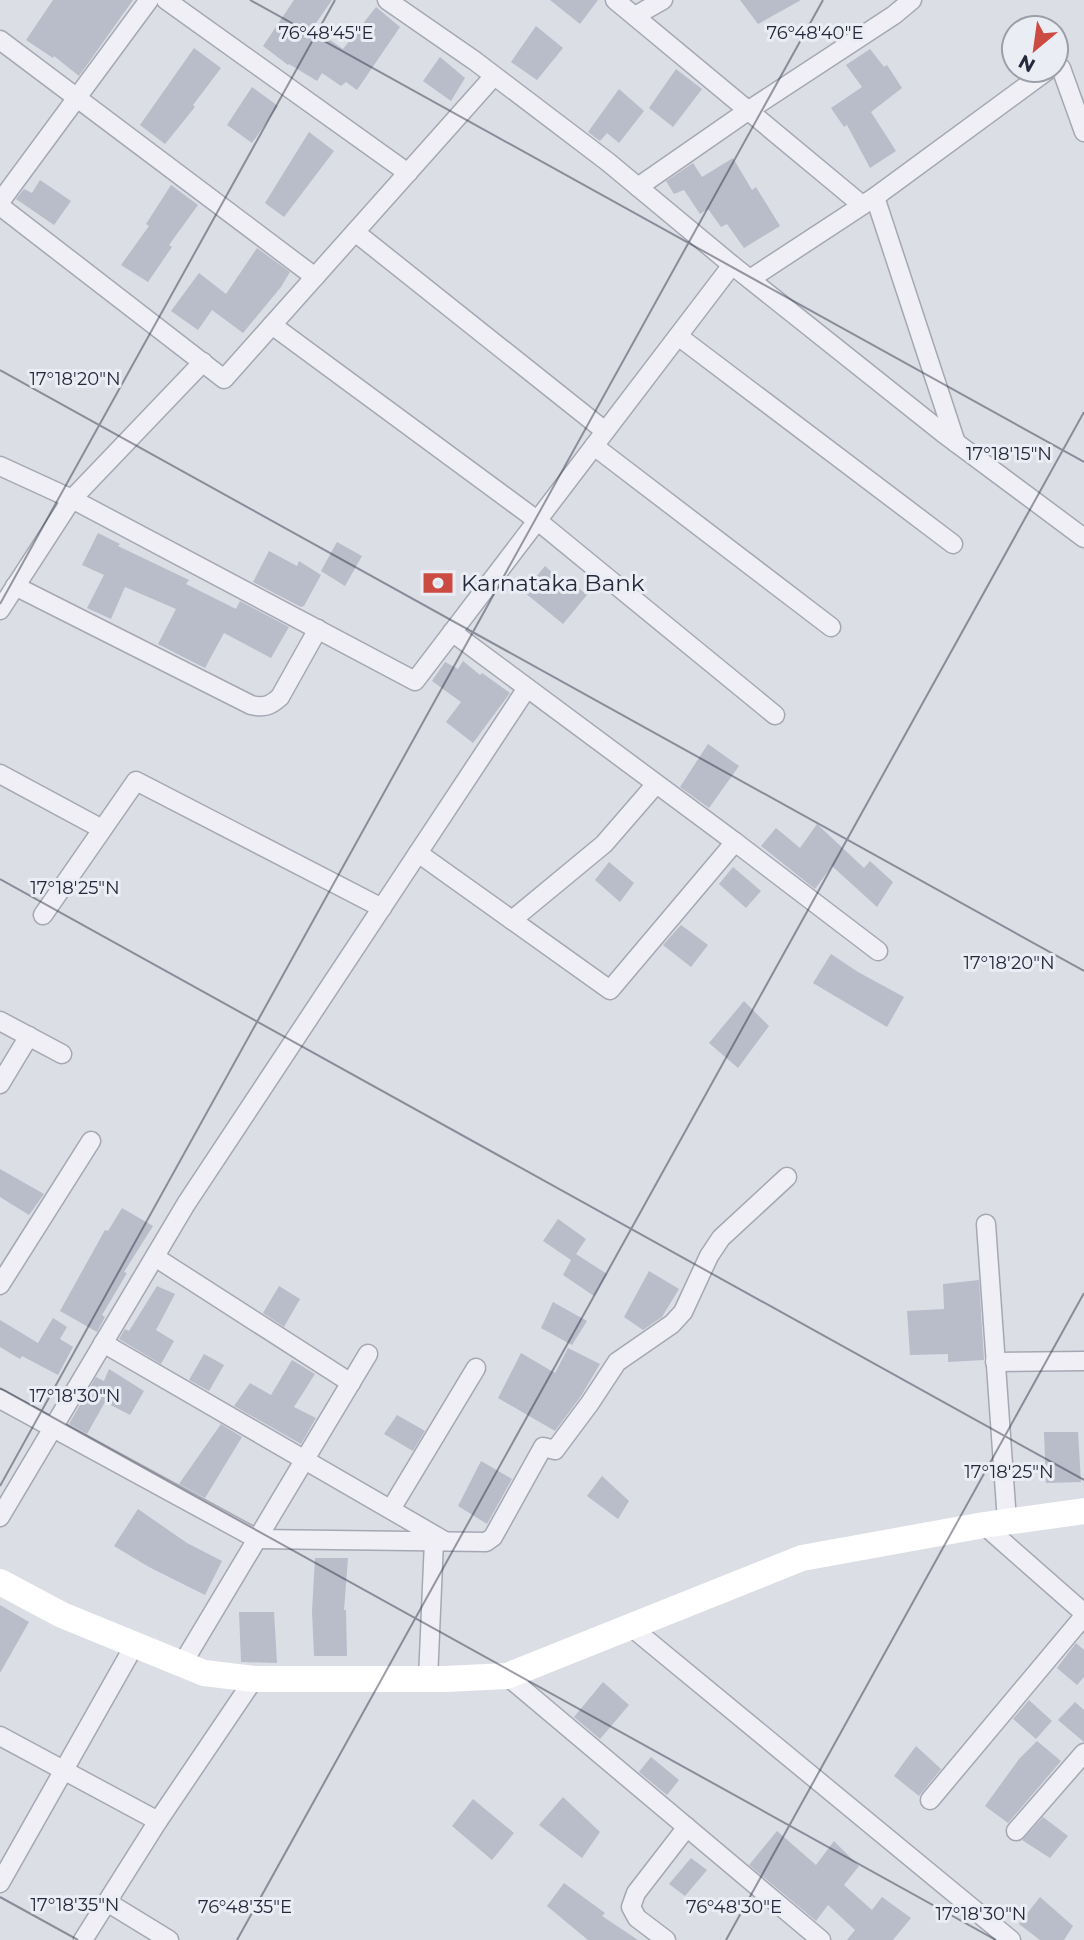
<svg xmlns="http://www.w3.org/2000/svg" width="1084" height="1940" viewBox="0 0 1084 1940" font-family="Montserrat,sans-serif">
<rect width="100%" height="100%" fill="#dcdee6"/>
<!-- building -->
<g fill="#b9bcc9">
<path d="M 53,0 L 133,0 L 79,76 L 54,56 L 53,58 L 26,40 Z"/>
<path d="M 294,0 L 332,0 L 314,26 L 314,29 L 343,49 L 376,7 L 400,27 L 357,90 L 346,82 L 341,86 L 322,73 L 317,81 L 289,64 L 288,65 L 263,46 Z"/>
<path d="M 550,0 L 598,0 L 580,24 Z"/>
<path d="M 740,0 L 801,0 L 758,24 Z"/>
<path d="M 536,26 L 563,48 L 537,80 L 511,62 Z"/>
<path d="M 194,48 L 221,68 L 193,105 L 195,107 L 165,144 L 140,125 Z"/>
<path d="M 870,49 L 884,67 L 887,65 L 902,88 L 871,112 L 896,151 L 870,168 L 847,125 L 844,127 L 831,108 L 862,87 L 846,65 Z"/>
<path d="M 440,57 L 465,78 L 451,101 L 423,81 Z"/>
<path d="M 676,69 L 702,89 L 673,127 L 649,108 Z"/>
<path d="M 252,87 L 278,106 L 252,143 L 227,125 Z"/>
<path d="M 619,89 L 644,111 L 619,143 L 607,133 L 600,141 L 588,132 Z"/>
<path d="M 309,132 L 334,151 L 284,217 L 265,203 Z"/>
<path d="M 733,158 L 752,190 L 756,187 L 780,226 L 744,248 L 727,224 L 721,227 L 708,209 L 700,214 L 684,190 L 674,194 L 666,181 L 693,163 L 702,177 Z"/>
<path d="M 40,180 L 71,201 L 54,225 L 16,199 L 24,189 L 32,193 Z"/>
<path d="M 171,185 L 198,205 L 169,245 L 172,247 L 148,282 L 121,265 L 149,226 L 146,224 Z"/>
<path d="M 257,248 L 290,272 L 281,287 L 243,333 L 212,310 L 198,330 L 171,311 L 199,273 L 226,294 Z"/>
<path d="M 98,533 L 120,544 L 118,546 L 189,580 L 186,584 L 236,609 L 240,601 L 289,627 L 271,658 L 224,633 L 205,668 L 187,659 L 158,644 L 176,609 L 125,587 L 111,619 L 87,608 L 104,575 L 82,565 Z"/>
<path d="M 337,542 L 362,556 L 345,586 L 321,571 Z"/>
<path d="M 269,551 L 297,566 L 299,561 L 321,575 L 304,606 L 301,607 L 253,582 Z"/>
<path d="M 545,566 L 567,586 L 570,581 L 587,595 L 563,624 L 524,592 Z"/>
<path d="M 463,661 L 480,675 L 482,673 L 510,693 L 473,743 L 446,722 L 461,702 L 432,681 L 445,662 L 458,669 Z"/>
<path d="M 708,744 L 739,766 L 709,808 L 680,787 Z"/>
<path d="M 817,824 L 864,868 L 870,861 L 893,882 L 877,907 L 832,866 L 815,889 L 761,846 L 776,828 L 800,848 Z"/>
<path d="M 609,862 L 634,883 L 620,902 L 595,880 Z"/>
<path d="M 733,867 L 761,891 L 746,908 L 719,884 Z"/>
<path d="M 681,925 L 708,945 L 691,967 L 663,945 Z"/>
<path d="M 831,954 L 858,972 L 904,997 L 887,1027 L 813,983 Z"/>
<path d="M 744,1001 L 769,1026 L 738,1068 L 709,1043 Z"/>
<path d="M 0,1169 L 44,1194 L 29,1215 L 0,1197 Z"/>
<path d="M 122,1208 L 153,1226 L 124,1272 L 127,1273 L 102,1315 L 105,1317 L 97,1332 L 60,1311 L 105,1230 L 108,1231 Z"/>
<path d="M 558,1219 L 586,1239 L 576,1254 L 607,1274 L 594,1296 L 563,1275 L 571,1260 L 543,1241 Z"/>
<path d="M 649,1271 L 679,1289 L 662,1317 L 643,1330 L 624,1317 Z"/>
<path d="M 979,1280 L 984,1360 L 948,1362 L 948,1354 L 910,1355 L 907,1311 L 944,1309 L 943,1284 Z"/>
<path d="M 157,1286 L 175,1294 L 156,1330 L 174,1341 L 161,1364 L 119,1339 L 125,1329 L 129,1331 Z"/>
<path d="M 279,1286 L 300,1299 L 284,1327 L 263,1313 Z"/>
<path d="M 553,1302 L 587,1321 L 572,1345 L 541,1328 Z"/>
<path d="M 53,1318 L 67,1327 L 60,1339 L 73,1347 L 58,1375 L 22,1356 L 20,1359 L 0,1347 L 0,1320 L 38,1343 Z"/>
<path d="M 568,1348 L 600,1364 L 581,1396 L 555,1431 L 498,1398 L 521,1353 L 555,1373 Z"/>
<path d="M 204,1354 L 224,1365 L 209,1391 L 189,1380 Z"/>
<path d="M 292,1360 L 315,1374 L 294,1407 L 316,1418 L 301,1444 L 234,1406 L 250,1383 L 271,1395 Z"/>
<path d="M 109,1369 L 144,1391 L 130,1415 L 105,1402 L 87,1434 L 69,1424 L 96,1377 L 104,1381 Z"/>
<path d="M 397,1415 L 425,1431 L 413,1451 L 384,1434 Z"/>
<path d="M 221,1424 L 242,1437 L 205,1498 L 179,1484 Z"/>
<path d="M 1044,1432 L 1078,1432 L 1081,1482 L 1046,1483 Z"/>
<path d="M 481,1461 L 512,1479 L 487,1524 L 458,1506 Z"/>
<path d="M 602,1476 L 629,1501 L 618,1519 L 587,1496 Z"/>
<path d="M 138,1509 L 187,1543 L 222,1561 L 205,1595 L 149,1567 L 114,1546 Z"/>
<path d="M 315,1558 L 348,1558 L 344,1610 L 346,1610 L 347,1656 L 314,1656 L 312,1611 Z"/>
<path d="M 0,1605 L 29,1622 L 0,1673 Z"/>
<path d="M 239,1612 L 274,1612 L 277,1663 L 241,1662 Z"/>
<path d="M 1076,1643 L 1084,1650 L 1084,1677 L 1077,1685 L 1057,1668 Z"/>
<path d="M 603,1682 L 629,1705 L 600,1739 L 574,1717 Z"/>
<path d="M 1029,1700 L 1052,1721 L 1036,1739 L 1013,1719 Z"/>
<path d="M 1075,1702 L 1084,1710 L 1084,1742 L 1058,1720 Z"/>
<path d="M 1037,1741 L 1061,1761 L 1008,1823 L 985,1806 L 1019,1759 Z"/>
<path d="M 916,1746 L 941,1769 L 919,1796 L 894,1776 Z"/>
<path d="M 651,1757 L 679,1780 L 667,1795 L 639,1772 Z"/>
<path d="M 563,1797 L 600,1832 L 582,1858 L 539,1825 Z"/>
<path d="M 473,1799 L 514,1833 L 492,1860 L 452,1826 Z"/>
<path d="M 1043,1817 L 1068,1836 L 1050,1858 L 1022,1840 Z"/>
<path d="M 777,1831 L 816,1865 L 834,1841 L 859,1866 L 844,1885 L 872,1910 L 882,1897 L 911,1918 L 893,1940 L 847,1940 L 855,1930 L 828,1905 L 816,1921 L 749,1865 Z"/>
<path d="M 691,1858 L 707,1870 L 685,1896 L 669,1884 Z"/>
<path d="M 564,1883 L 605,1913 L 602,1916 L 638,1940 L 588,1940 L 547,1906 Z"/>
<path d="M 1040,1897 L 1073,1926 L 1064,1940 L 1040,1940 L 1019,1924 Z"/>
</g>
<g fill="none" stroke-linecap="round" stroke-linejoin="round">
<!-- street casing -->
<g stroke="#a5a8b3" stroke-width="21">
<g id="street">
<path d="M 166,0 L 408,173"/>
<path d="M 387,0 L 475,61 L 608,162 L 732,265 L 943,433 L 1084,538"/>
<path d="M 615,0 L 862,205"/>
<path d="M 635,16 L 663,0"/>
<path d="M 0,40 L 315,277"/>
<path d="M 1056,65 L 1061,68 L 1084,132"/>
<path d="M 638,187 L 749,110 L 894,15 L 912,0"/>
<path d="M 875,197 L 956,443"/>
<path d="M 0,202 L 149,0"/>
<path d="M 0,206 L 224,379 L 494,76"/>
<path d="M 355,232 L 605,431"/>
<path d="M 750,279 L 875,197 L 1048,70"/>
<path d="M 272,325 L 538,521 L 775,715"/>
<path d="M 678,336 L 953,544"/>
<path d="M 594,446 L 831,627"/>
<path d="M 0,466 L 72,499 L 415,681 L 732,265"/>
<path d="M 15,586 L 251,705 C 264,708 270,706 280,697 L 318,629"/>
<path d="M 0,610 L 72,499 L 203,362"/>
<path d="M 0,774 L 102,829"/>
<path d="M 735,842 L 878,951"/>
<path d="M 418,853 L 527,688"/>
<path d="M 43,915 L 136,781 L 382,908"/>
<path d="M 512,920 L 604,844 L 656,784"/>
<path d="M 0,1021 L 62,1054"/>
<path d="M 0,1084 L 29,1036"/>
<path d="M 986,1224 L 1007,1521"/>
<path d="M 155,1257 L 351,1383"/>
<path d="M 0,1285 L 91,1141"/>
<path d="M 103,1343 L 443,1540"/>
<path d="M 995,1362 L 1084,1361"/>
<path d="M 0,1399 L 257,1539 L 486,1542 L 493,1537 L 543,1447 L 555,1450 L 590,1403 L 617,1362 L 672,1324 L 683,1312 L 709,1256 L 721,1238 L 787,1177"/>
<path d="M 391,1509 L 476,1368"/>
<path d="M 0,1517 L 186,1204 L 418,853 L 610,990 L 735,842 L 452,632"/>
<path d="M 984,1525 L 1084,1613"/>
<path d="M 630,1626 L 1011,1940"/>
<path d="M 181,1666 L 368,1354"/>
<path d="M 507,1676 L 821,1940"/>
<path d="M 428,1679 L 434,1541"/>
<path d="M 0,1736 L 158,1821 L 254,1679"/>
<path d="M 930,1800 L 1084,1616"/>
<path d="M 1016,1831 L 1084,1753"/>
<path d="M 0,1883 L 134,1646"/>
<path d="M 107,1902 L 169,1940"/>
<path d="M 83,1940 L 158,1821"/>
<path d="M 666,1940 L 637,1918 L 631,1907 L 636,1893 L 687,1827"/>
</g>
</g>
<!-- street -->
<use href="#street" stroke="#efeff5" stroke-width="18"/>
<!-- secondary -->
<path stroke="#fff" stroke-width="26" d="M 0,1582 L 62,1615 L 204,1673 L 254,1679 L 445,1679 L 507,1676 L 802,1558 L 984,1525 L 1084,1511"/>
</g>
<!-- ticks -->
<path fill="none" stroke="#26293c" stroke-width="2" stroke-opacity="0.45" d="M 250,0 L 1084,462M 0,370 L 1084,971M 0,604 L 335,0M 0,879 L 1084,1480M 0,1388 L 996,1940M 0,1486 L 823,0M 0,1897 L 78,1940M 237,1940 L 1084,412M 726,1940 L 1084,1293"/>
<!-- icons -->
<defs>
<g id="bank-bare" transform="scale(2.415)"><path d="M-6-4H6V4H-6ZM0-2.3a2.3 2.3 0 1 0 0 4.6a2.3 2.3 0 1 0 0-4.6Z" fill="#cb4a41" stroke="#ebedf4" stroke-width="2.5" paint-order="stroke"/></g>
</defs>
<g fill-rule="evenodd">
<use href="#bank-bare" x="438" y="583"/>
</g>
<g text-anchor="middle" stroke-width="6" stroke-linejoin="round" paint-order="stroke">
<!-- poi labels -->
<g font-size="23" fill="#26293c" stroke="#ebedf4" text-anchor="start">
<text x="461" y="591">Karnataka Bank</text>
</g>
</g>
<g font-size="18" text-anchor="middle" fill="#26293c" stroke="#ebedf4" stroke-width="6" stroke-linejoin="round" paint-order="stroke">
<text x="326" y="39">76°48'45"E</text>
<text x="815" y="39">76°48'40"E</text>
<text x="75" y="385">17°18'20"N</text>
<text x="1009" y="460">17°18'15"N</text>
<text x="75" y="894">17°18'25"N</text>
<text x="1009" y="969">17°18'20"N</text>
<text x="75" y="1402">17°18'30"N</text>
<text x="1009" y="1478">17°18'25"N</text>
<text x="75" y="1911">17°18'35"N</text>
<text x="245" y="1913">76°48'35"E</text>
<text x="734" y="1913">76°48'30"E</text>
<text x="981" y="1920">17°18'30"N</text>
</g>
<!-- north arrow -->
<g transform="translate(1035 49) rotate(209)"><circle r="33" fill="#ebedf4" stroke="#9c9faa" stroke-width="2"/>
<path d="M0-5L12 26L0 18L-12 26Z" fill="#cb4a41"/>
<text y="-10" font-size="19" font-weight="bold" text-anchor="middle" fill="#26293c">N</text>
</g>
</svg>
